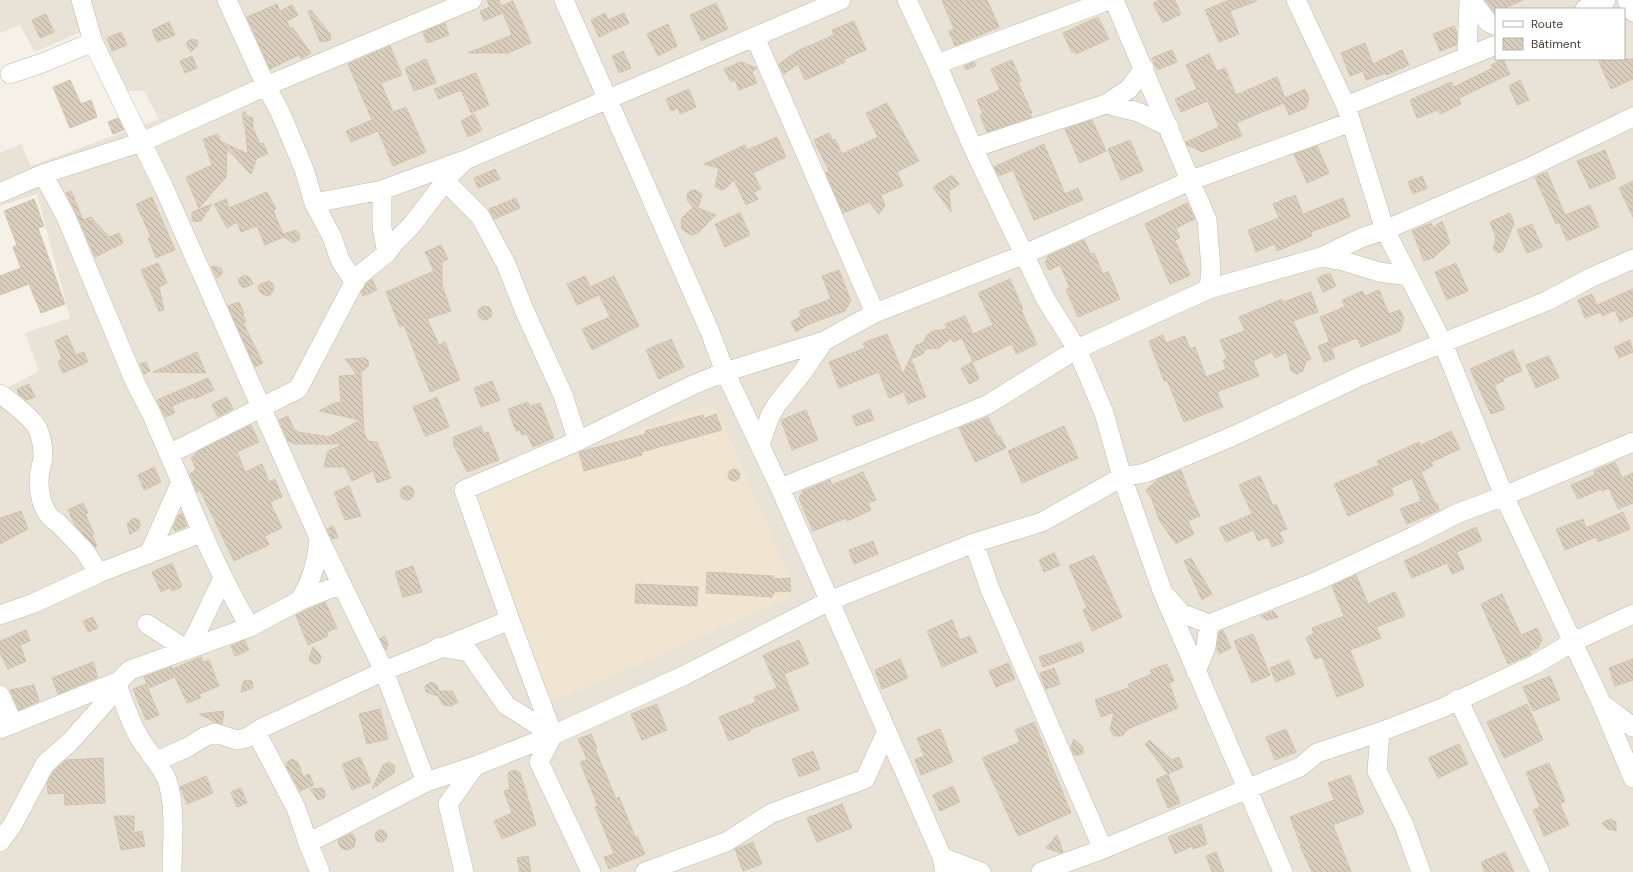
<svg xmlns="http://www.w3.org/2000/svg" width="1633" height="872" viewBox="0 0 1633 872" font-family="'DM Sans',sans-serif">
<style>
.residential{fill:#e9e2d6;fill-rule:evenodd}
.education{fill:#efe5d1}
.building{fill:url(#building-back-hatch);stroke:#d3c4af}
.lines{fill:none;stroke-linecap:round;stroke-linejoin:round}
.minor-casing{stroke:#c1b8aa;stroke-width:20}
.minor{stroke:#fff;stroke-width:19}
</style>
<defs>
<pattern id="building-back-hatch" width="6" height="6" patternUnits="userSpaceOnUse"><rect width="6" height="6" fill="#dacfbf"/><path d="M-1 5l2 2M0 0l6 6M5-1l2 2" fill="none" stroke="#b3aa9c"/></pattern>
</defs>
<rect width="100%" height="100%" fill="#f5f0e8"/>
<path class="residential" d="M0 0H1633V872H0V392L39 371 25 333 70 318 37 194 0 206V153L21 144 31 166 159 119 144 91H121L94 26 35 52 20 25 0 33ZM1496 9H1624V59H1496Z"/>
<path class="education" d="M704 406 717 410 791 578 793 589 789 598 552 703 470 496Z"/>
<path class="building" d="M487 0H499L501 6 513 1 531 43 508 53H468L512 35 503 13 484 21 480 11 490 7Z
M942 0H987L999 27 955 46 949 31 954 29Z
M1160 0H1175L1181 14 1163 23 1153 3Z
M1229 0 1257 1 1230 11 1239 34 1219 42 1205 10Z
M1485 0H1523L1503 9H1496L1495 13Z
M716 3 728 29 701 41 690 15Z
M277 4 280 11 292 5 298 15 287 21 290 29 292 27 311 53 301 59 299 55 270 69 247 17Z
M311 10 330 34 331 40 320 42 308 11Z
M605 13 608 20 624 13 629 23 599 37 591 20Z
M46 14 54 32 40 38 32 20Z
M1098 17 1109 39 1076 54 1075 51 1072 52 1063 33Z
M854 21 866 50 844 59 845 62 805 80 798 64 784 74 783 73 779 64 797 51 834 35 832 30Z
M169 22 175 35 157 42 152 30Z
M445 23 449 35 427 43 423 32Z
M668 24 677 46 658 56 647 34Z
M1454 26 1457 33 1456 45 1440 51 1433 34Z
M121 32 127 45 112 51 107 38Z
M191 39 197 40 198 45 191 52 187 46V42Z
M1365 43 1373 64 1402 50 1409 65 1387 75 1386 73 1366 80 1363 71 1350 76 1341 53Z
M390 46 402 75 381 83 393 112 406 107 426 152 393 166 378 131 351 142 346 131 372 120 348 64Z
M1172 50 1177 62 1157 70 1152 58Z
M623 51 631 68 619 73 612 56Z
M1209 54 1217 71 1225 68 1236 95 1277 77 1285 98 1305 89 1309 98 1306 108 1289 115 1284 103 1236 123 1242 136 1202 152 1187 145 1186 142 1219 127 1208 101 1181 112 1175 99 1197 89 1186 65Z
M192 56 197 68 185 73 180 61Z
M426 59 436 83 414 91 405 68Z
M1503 59 1510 74 1459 98 1461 104 1440 114 1438 110 1417 118 1410 100 1451 82 1454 87 1493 68 1491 65Z
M1598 59H1633V79L1611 89Z
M1012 60 1021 81 1018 82 1032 113 1030 114 1032 117 987 132 980 115 983 114 977 100 1000 90 991 69Z
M741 62 757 68 752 72 757 83 739 90 735 80 731 82 724 69Z
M974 62 976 66 966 70 964 66Z
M476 73 489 105 471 113 461 90 439 99 434 89Z
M70 80 81 104 91 100 97 117 70 128 53 87Z
M1520 80 1529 100 1517 105 1509 86Z
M689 89 696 107 680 114 678 108 671 111 666 99Z
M887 103 919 161 897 172 903 186 881 195 885 206 879 214 869 202 843 213 826 173 829 171 814 140 829 133 832 140 835 139 842 154 878 137 866 113Z
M243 112H245L247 116 253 118V128L260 144 263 143 268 154 257 158 251 174 227 149 226 177 199 208 186 177 212 165 203 139 218 134 220 141 248 154 245 126 243 122Z
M474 114 482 130 468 137 461 121Z
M118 118 124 130 113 134 108 122Z
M1092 120 1106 151 1080 163 1065 129Z
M777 137 786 157 753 173 761 189 754 192 758 199 746 205 734 180 725 189 721 190 715 187 719 168 704 164 745 145 747 150Z
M1130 140 1143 171 1121 180 1108 149Z
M1044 144 1065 194 1078 188 1083 200 1034 220 1013 170 999 176 994 167Z
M1317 146 1329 173 1307 183 1294 154Z
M1605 150 1616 178 1590 189 1577 161Z
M495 169 500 179 478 188 474 178Z
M1547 172 1565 215 1590 205 1599 227 1567 241 1559 222 1556 224 1535 177Z
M952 175 959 184 949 191 951 212 933 187Z
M1422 176 1427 188 1413 194 1408 182Z
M1633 181V217L1619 188Z
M695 190 702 194 698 208 716 215 698 233 692 235 687 233 682 229 681 224 682 218 693 207 687 200V194L690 191Z
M71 191 83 220 91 217 109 237 119 233 123 243 95 257 76 213 66 193Z
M267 192 276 209 273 210 283 234 296 230 300 235 299 240 293 243 284 237 265 245 257 226 241 232 237 222 227 228 214 204 226 199 229 208Z
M1295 195 1303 214 1343 198 1350 217 1311 232 1312 236 1277 251 1275 244 1256 252 1248 230 1279 218 1273 204Z
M152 197 175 250 156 258 148 238 151 237 136 204Z
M516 198 520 208 494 219 489 209Z
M34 199 44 226 38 228 65 304 41 313 29 284 0 295V276L21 268 13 247 17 245 4 211Z
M1187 203 1195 219 1176 228 1180 238 1175 240 1190 275 1170 284 1145 224Z
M212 204 201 221 195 222 192 220V212Z
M740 213 750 235 725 247 715 224Z
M1510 213 1514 223 1503 251 1498 253 1493 249 1496 238 1490 222Z
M1442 221 1450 243 1433 258 1424 261 1412 231 1431 223 1433 228Z
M1532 224 1542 247 1527 253 1517 230Z
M1084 240 1091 254 1094 253 1103 274 1108 271 1120 299 1078 317 1066 289 1070 288 1060 265 1049 270 1045 263 1048 256Z
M441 245 448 259 442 262V285L451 311 427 319 439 345 445 342 460 380 430 392 404 325 400 327 386 292 434 271 425 252Z
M158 263 167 283 159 287 164 310 159 311 141 270Z
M1456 263 1468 291 1447 300 1435 272Z
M214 266 221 268 222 270V274L217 278 211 267Z
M839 270 851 301 845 311 809 324 796 332 791 322 801 316 799 311 831 299 822 276Z
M1330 273 1336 286 1323 292 1317 278Z
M245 275 250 278 253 284 244 288 240 285 238 279Z
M585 276 590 287 614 276 639 326 592 350 582 329 610 317 599 295 577 305 567 284Z
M372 279 377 290 363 296 361 293 366 284Z
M1010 279 1023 309 1021 310 1037 344 1016 354 1012 344 973 362 962 338 953 342 951 338 939 348 926 349 923 354 911 359 926 397 908 404 904 392 889 398 879 372 839 388 829 362 865 348 863 343 887 334 903 374 916 345 923 343 927 335 932 331 947 329 945 324 965 316 973 334 993 325 978 293Z
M269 281 273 284 274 289 270 295 266 296 260 292 258 285Z
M1633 289V316L1620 322 1615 310 1602 316 1600 312 1585 318 1578 300 1592 294 1597 305Z
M1379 290 1389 314 1400 310 1404 319 1400 331 1361 347 1357 338 1332 348 1320 317 1345 307 1342 300 1362 291 1365 296Z
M1311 292 1318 312 1293 321 1311 359 1306 361 1303 371 1297 374 1291 371 1287 352 1275 358 1272 352 1253 361 1259 376 1217 392 1223 407 1184 422 1167 380 1164 381 1149 341 1163 335 1166 343 1185 336 1190 349 1195 347 1206 377 1226 369 1223 360 1227 359 1220 340 1245 331 1239 317 1282 299 1283 302Z
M239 302 244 314H243L246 322 243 323 263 363 255 367 228 306Z
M478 313a7 7 0 1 1 14 0a7 7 0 1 1-14 0Z
M67 335 76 355 84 352 88 362 63 373 58 361 62 359 55 341Z
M671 339 684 367 659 379 646 350Z
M1630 340 1633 352 1619 358 1614 347Z
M1329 342 1335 358 1324 362 1318 346Z
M1513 350 1522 371 1502 379 1504 381 1494 385 1505 409 1491 414 1470 369Z
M197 352 206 373 153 372Z
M1549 356 1559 378 1536 388 1526 365Z
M365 358 369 362 368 366 358 375 361 374 364 433 368 441 377 442 391 478 377 483 373 471 352 481 345 467H324L328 451 344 444H295L288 441 279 420 288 416 294 429 298 432 329 437 360 420 319 411 332 404 341 402 339 376 357 375 345 359Z
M146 362 150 371 144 374 140 364Z
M972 362 979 379 969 384 961 368Z
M208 378 214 390 194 399 193 397 172 406 175 413 165 417 157 400Z
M492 381 500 400 481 407 474 388Z
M29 384 35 397 26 400 19 395 17 389Z
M227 397 233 409 218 417 212 404Z
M437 397 449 427 425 436 413 407Z
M528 402 530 406 540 403 554 438 533 447 527 434 522 435 520 430 516 431 508 409Z
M870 409 874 420 856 426 852 416Z
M806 410 818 440 792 450 781 420Z
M716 414 722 430 641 452 642 455 584 471 579 452 646 434 645 431 703 415 704 418Z
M988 417 998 437 1000 436 1006 448 975 462 959 428Z
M251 425 259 442 237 452 245 472 262 464 269 482 275 479 282 497 270 502 282 528 265 536 269 545 234 561 200 490 197 492 190 474 196 469 191 458 197 452Z
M481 426 484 434 488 432 499 460 467 472 454 446 453 437Z
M1064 426 1078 458 1022 483 1008 451Z
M1451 431 1460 449 1431 462 1433 466 1421 472 1435 504 1437 503 1439 510 1407 524 1400 509 1421 501 1412 478 1391 488 1394 495 1348 516 1334 484 1379 465 1377 461 1419 442 1421 445Z
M1615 462 1622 478 1633 473V503L1618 509 1609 488 1602 491 1601 489 1578 499 1571 485 1595 475 1594 471Z
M154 467 161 482 144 490 138 475Z
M728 475a6 6 0 1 1 12 0a6 6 0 1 1-12 0Z
M1181 470 1190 495 1200 516 1188 521 1194 534 1176 544 1159 520 1152 499 1146 490 1158 479Z
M863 472 876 500 868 503 871 510 847 521 846 518 813 531 799 498 803 491 830 480 832 485Z
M1260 476 1273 506 1276 504 1287 529 1279 532 1284 542 1272 547 1268 537 1258 541 1253 530 1226 542 1219 528 1252 514 1239 485Z
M349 486 361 516 345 520 334 492Z
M400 493a7 7 0 1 1 14 0a7 7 0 1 1-14 0Z
M83 503 88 513 85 514 94 534 92 535 97 546 95 547 75 525 68 510Z
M21 511 28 529 0 544V518Z
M1623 512 1630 529 1598 542 1596 537 1565 550 1556 529 1583 519 1586 528Z
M182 513 187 526 175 531 173 527 179 515Z
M133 518 139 520 140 526 138 530 130 534 127 524Z
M333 526 338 537 332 539 327 529Z
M1476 527 1482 541 1457 552 1464 569 1452 574 1447 563 1412 578 1404 561Z
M873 541 878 554 854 564 849 550Z
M1054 553 1060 565 1044 572 1039 560Z
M1094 555 1122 617 1092 631 1083 610 1087 608 1069 566Z
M1191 558 1212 594 1202 600 1184 561Z
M172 563 182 587 172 591 170 588 161 592 152 572Z
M413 566 422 592 403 597 395 572Z
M707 572 774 576 773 579 790 578 791 591 774 592 772 597 706 593Z
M1356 575 1368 604 1395 592 1405 616 1376 627 1381 638 1350 650 1364 686 1337 697 1322 657 1315 659 1306 637 1314 634 1312 628 1344 616 1332 586Z
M636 584 698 587 697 606 635 603Z
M1502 594 1521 635 1537 628 1542 639 1538 648 1530 651 1531 654 1508 664 1481 604Z
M325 602 337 628 327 632 328 636 308 645 296 615Z
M1273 611 1278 617 1267 620 1261 616Z
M93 617 98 628 88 632 83 621Z
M952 620 960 640 970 636 977 652 942 667 927 631Z
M26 630 30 641 20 645 26 661 8 669 0 653V641Z
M1223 630 1231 648 1219 654 1217 649 1219 632Z
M1253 634 1270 675 1252 683 1234 641Z
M384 636 388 643 386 650 380 639Z
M245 640 249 650 235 656 231 646Z
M799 640 809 664 784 674 799 710 749 730 750 732 729 741 719 717 756 702 754 697 777 688 763 655Z
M1081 642 1084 652 1043 667 1039 657Z
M313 647 321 656 320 662 318 664H315L310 661 309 658Z
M201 657 203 662 209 660 219 686 199 694 201 698 187 703 175 677 149 688 144 677 171 667 172 669Z
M900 659 908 678 882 689 875 670Z
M1633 659V680L1615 686 1609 668Z
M1289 660 1295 674 1276 682 1270 668Z
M93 662 98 677 58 694 52 678Z
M1008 663 1015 679 996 687 989 671Z
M1167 664 1174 681 1169 683 1178 708 1128 729 1122 736H1114L1110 730 1114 712 1101 717 1095 700 1130 687 1128 684 1152 674 1150 670Z
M1054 668 1060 684 1046 689 1040 673Z
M1550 676 1560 700 1533 711 1523 687Z
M245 680 252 681 253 688 241 692 243 683Z
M431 682 437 685 439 691H452L458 702 451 706 443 705 438 696 426 692 425 686Z
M146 684 159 715 146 720 133 689Z
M34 685 39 701 19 710 10 690Z
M657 704 667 730 642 740 631 714Z
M1527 704 1543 740 1504 758 1487 722Z
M380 709 388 739 367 744 359 714Z
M224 711 222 724 215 722 199 714Z
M1034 722 1071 813 1018 836 982 758 1020 742 1015 730Z
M940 729 953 762 921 775 915 759 924 756 917 738Z
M1286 729 1296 752 1275 760 1266 737Z
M591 734 597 748 595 749 616 799 619 797 635 837 637 836 645 854 609 869 604 857 614 854 595 807 598 806 580 762 587 759 578 739Z
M1074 739 1083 747V753L1079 755H1074L1071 747Z
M1149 740 1172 760 1179 757 1183 767 1168 774 1145 744Z
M1459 744 1468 764 1438 778 1428 758Z
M813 751 820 769 799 777 792 759Z
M360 757 371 782 352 790 342 764Z
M103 758 105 803 65 805 64 793 48 794 47 783 54 771 66 760Z
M292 759 298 762 303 777 309 774 314 785 300 791 286 766 287 762Z
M389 762 395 766 394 773 372 789 383 765Z
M1549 763 1565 801 1560 804 1569 825 1544 836 1533 810 1540 807 1526 772Z
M515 770 520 773 536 825 502 839 494 821 512 813 504 791 510 789 508 775 509 772Z
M1168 774 1180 803 1168 808 1156 779Z
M1350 775 1364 813 1333 825 1351 872H1312L1300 846H1301L1290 817 1334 800 1328 783Z
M206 776 213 793 187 804 180 787Z
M953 786 960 802 940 811 933 795Z
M241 788 247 803 237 807 231 792Z
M321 788 324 790 325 795 324 798 318 800 310 789Z
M842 804 852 828 817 842 807 818Z
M114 816H134V833L142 831 145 846 121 850Z
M1610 819 1616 822V831L1608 829 1602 823Z
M1201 824 1207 844 1193 849 1192 846 1175 854 1168 837Z
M375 836a6 6 0 1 1 12 0a6 6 0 1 1-12 0Z
M352 833 356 839 354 847 347 850 343 849 340 847 338 840Z
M1057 835 1063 852 1061 853 1046 848Z
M753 842 762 864 743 871 735 849Z
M1216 852 1224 872H1212L1206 856Z
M1505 852 1514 872H1485L1481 862Z
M528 856 531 872H520L517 858Z"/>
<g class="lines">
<g class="minor-casing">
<path id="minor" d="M81 0 93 42 164 188 319 538 384 671 426 782
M227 0 266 86 280 112 304 169 314 203 332 237 340 260 355 283
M564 0 710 332 725 372 780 488 942 857 945 872
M907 0 937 64 973 148 1046 300 1077 349 1104 413 1122 477 1163 593 1283 872
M1114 0 1207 220 1211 268 1209 289
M1296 0 1346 106 1385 230 1443 343 1504 496 1602 704 1633 778
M1471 0 1488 22 1496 26
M1627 0 1633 12
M1585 9 1606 0
M755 37 875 313
M1467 56 1469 0
M937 64 1109 0
M10 74 45 62 93 42
M1106 104 1138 112 1169 127
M1346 106 1496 45
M973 148 1106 104 1129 89 1144 68
M43 174 66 217 135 382 152 415 181 482 149 554
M446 182 480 216 506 264 525 312 563 395 578 441
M382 190V228L387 253
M0 193 43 174 142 142 266 86 472 0
M314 203 382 190 462 161
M1321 257 1363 237 1385 230 1526 169 1633 117
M0 394C9 400 34 420 38 429 41 437 43 447 43 456 43 461 41 466 40 471 37 488 41 514 58 523L84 550 99 573 201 533
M760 445 770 416 777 404 802 373 824 341
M169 454 298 389 357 277 387 253 395 242 411 226 450 175 465 160 841 0
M181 482C201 532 222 580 250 627
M780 488 987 405 1077 349 1209 289 1321 257 1343 261 1379 272 1409 276
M974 543 990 589 1103 849
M1168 598 1181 613 1209 624
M299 601C312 581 317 562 319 538
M0 615 34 603 99 573
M147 624 187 650 197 632 222 580
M439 647 469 652 506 705 553 735
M1196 672 1206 647 1209 624 1315 582 1414 536 1456 514 1504 496 1633 442
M118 688C125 704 130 722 139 737 148 753 162 765 168 783 176 811 172 843 172 872
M0 695 13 724
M1458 699 1540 872
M1602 704 1633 727
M0 729 119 681 130 670 250 627 299 601 342 584
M256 732 296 808 308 843 426 782 475 766 553 735 683 676 829 601 974 543 1042 522 1122 477 1145 473 1231 437 1363 375 1547 301 1590 278 1633 259
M1380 732 1377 771 1404 825 1421 872
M157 761 188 747 204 737 215 733 237 740 246 738 262 728 384 671 510 620
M0 842 13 824 45 764 70 742 118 688 119 681
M308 843 320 872
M942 857 981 872
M464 872 448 804 475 766
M591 872 539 762 553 735 510 620 464 490 578 441 695 384 725 372 824 341 875 313 1025 254 1192 180 1351 122
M645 872 726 842 772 813 865 779 887 731
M1041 872 1103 849 1300 767 1317 753 1380 732 1442 708 1534 665 1573 642 1633 614"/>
</g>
<use href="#minor" class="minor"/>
</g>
<rect x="1495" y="8" width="130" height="52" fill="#ffffff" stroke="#b6b3af"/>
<rect x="1503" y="21" width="20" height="6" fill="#ffffff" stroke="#b6b3af"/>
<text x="1531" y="28" font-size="12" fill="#494136">Route</text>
<rect x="1503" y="38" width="20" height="12" fill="url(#building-back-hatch)" stroke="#b6b3af"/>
<text x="1531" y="48" font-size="12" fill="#494136">Bâtiment</text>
</svg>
